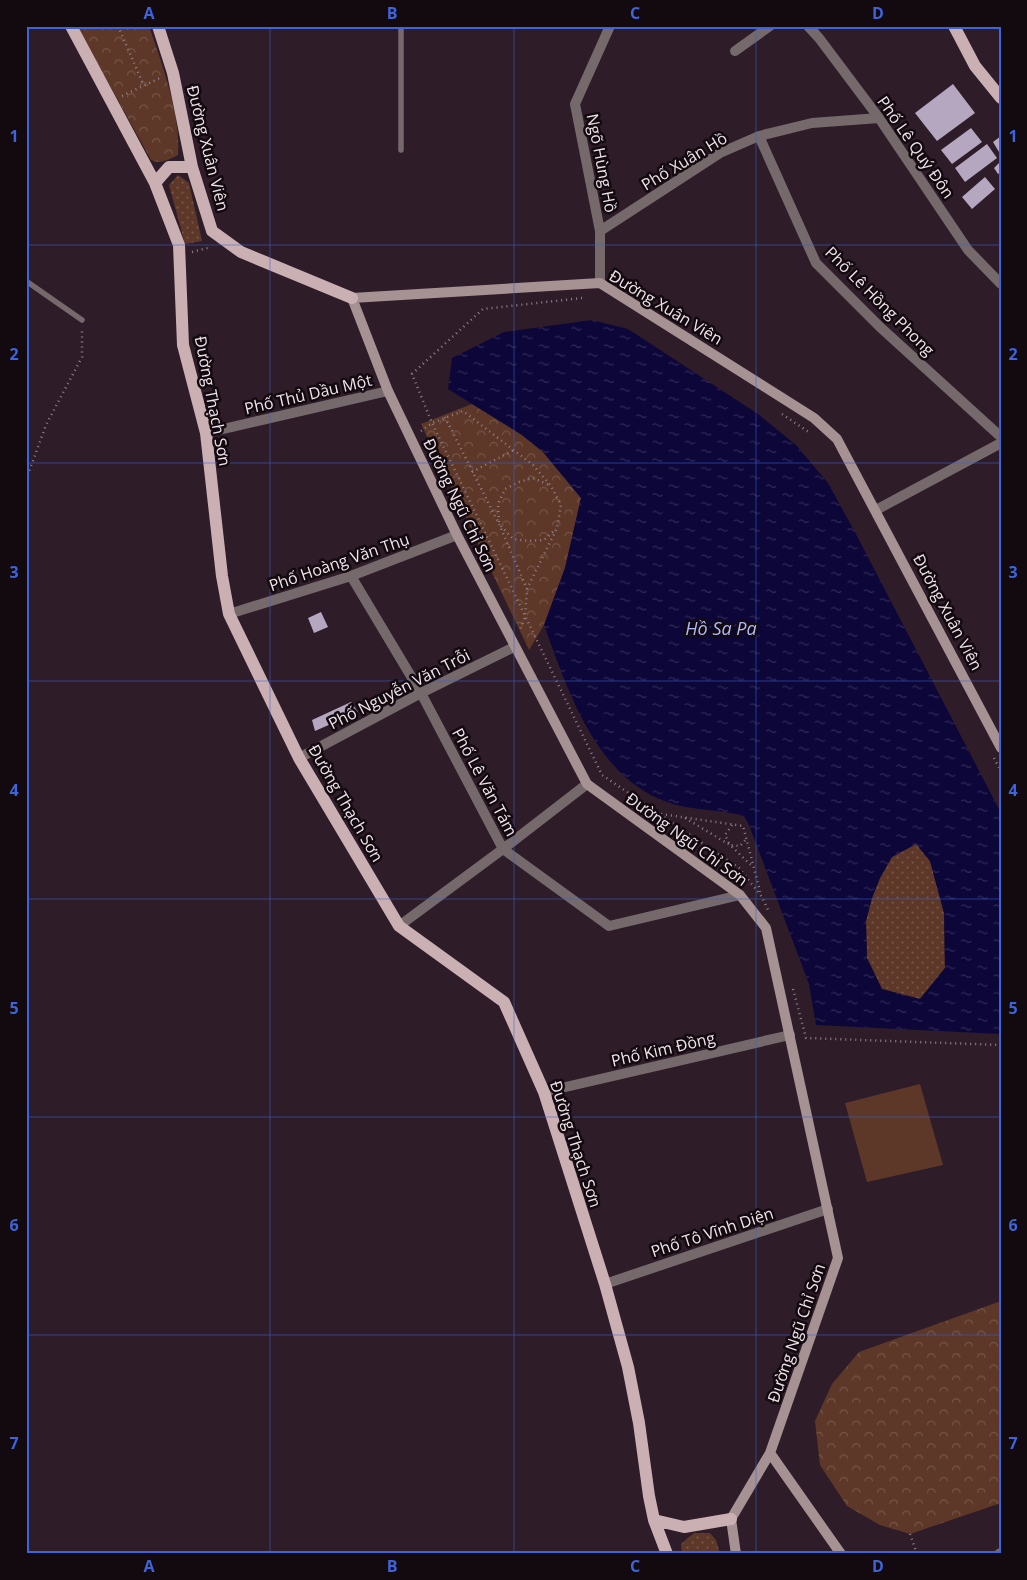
<svg xmlns="http://www.w3.org/2000/svg" width="1027" height="1580" viewBox="0 0 1027 1580" font-family="'Open Sans',sans-serif">
<style>
.grass{fill:url(#grass-dots)}
.park{fill:url(#park-crowns)}
.pitch{fill:#5d3828}
.water{fill:url(#water-ripples);fill-rule:evenodd}
.building{fill:#b4a7bf}
.lines{fill:none;stroke-linecap:round;stroke-linejoin:round}
.path{stroke:#91818c;stroke-width:2.5;stroke-dasharray:1 4;stroke-linecap:butt}
.lane{stroke:#76696b;stroke-width:5.5}
.street{stroke:#76696b;stroke-width:10}
.secondary{stroke:#a69193;stroke-width:10}
.primary{stroke:#cbb0b3;stroke-width:12}
.grid{fill:none;stroke:#3d64db;stroke-width:1;stroke-opacity:0.55}
.labels{text-anchor:middle;stroke-width:5;stroke-linejoin:round;paint-order:stroke}
.street-label{font-size:16px;fill:#f0e3eb;stroke:#120a0f}
.water-label{font-size:18px;font-style:italic;fill:#b0b9fe;stroke:#120a0f}
.neatline{fill:none;stroke:#3d64db;stroke-width:2}
.grid-label{font-size:16px;text-anchor:middle;font-weight:bold;fill:#3d64db}
</style>
<defs>
<pattern id="grass-dots" width="8" height="8" patternUnits="userSpaceOnUse" patternTransform="scale(1.25)"><rect width="8" height="8" fill="#5d3828"/><path d="M2 2h.1M6 6h.1" fill="none" stroke="#755547" stroke-width="1.8" stroke-linecap="round"/></pattern>
<pattern id="park-crowns" width="20" height="18" patternUnits="userSpaceOnUse" patternTransform="scale(1.25)"><rect width="20" height="18" fill="#5d3828"/><path d="M2 6a3 3 0 1 1 6 0M12 15a3 3 0 1 1 6 0" fill="none" stroke="#755547"/></pattern>
<pattern id="water-ripples" width="26" height="14" patternUnits="userSpaceOnUse" patternTransform="scale(1.25)"><rect width="26" height="14" fill="#0d0639"/><path d="M2 4q2-2 4 0t4 0M15 11q2-2 4 0t4 0" fill="none" stroke="#312a56"/></pattern>
</defs>
<rect width="100%" height="100%" fill="#2f1c29"/>
<path class="grass" d="M178 175 189 183 202 241 185 244 169 185Z
M916 844 930 861 944 913 945 968 920 999 882 989 867 958 866 921 872 898 880 878 892 857Z
M694 1533H710L716 1540 720 1554H682L681 1544Z"/>
<path class="park" d="M77 26H149C162 64 181 115 178 155 170 159 160 165 151 160Z
M472 404 522 435 543 452 581 498 565 568 544 625 529 650 421 424Z
M1001 1301V1503L910 1534 880 1525 847 1506 820 1465 815 1421 832 1384 859 1352Z"/>
<path class="pitch" d="M920 1084 943 1165 867 1182 845 1103Z"/>
<path class="water" d="M592 320 628 329 758 414 796 445 828 483 856 534 1001 813V1034L816 1025 809 984 749 825 744 816C721 809 696 811 673 804 597 782 568 691 544 625L565 568 581 498 543 452 522 435 448 389 452 358 504 332ZM916 844 930 861 944 913 945 968 920 999 882 989 867 958 866 921 872 898 880 878 892 857Z"/>
<path class="building" d="M953 84 975 113 937 141 915 113Z
M971 128 982 142 952 164 941 150Z
M1001 136V151L999 152 993 142Z
M987 144 997 158 965 182 955 168Z
M999 163 1001 172 998 174 994 168Z
M985 177 995 189 972 209 962 197Z
M321 612 328 627 314 633 308 618Z
M351 702 358 712 315 731 312 720Z"/>
<g class="lines">
<path class="path" d="M118 26 144 86
M122 96 160 78
M192 252 208 248 209 245
M582 298 483 309 412 374 432 423 602 775 739 868 762 897 768 910
M782 414 810 433
M445 417 499 524 527 589
M421 431 432 423 463 411 533 465 551 486 561 505 557 528 527 589 525 617 520 630
M472 472 514 450
M26 480 46 425 82 357V328
M499 522 498 504 505 489 519 482 533 478 549 485
M501 526 513 539 529 541 544 540 556 529
M994 758 1001 771
M661 814 743 826 761 895
M685 818 730 845 753 867
M732 825 725 835 730 845 740 846 747 838
M793 989 806 1038 1001 1045
M910 1534 917 1554"/>
<path class="lane" d="M401 150V26
M26 281 82 320"/>
<path class="street" d="M808 26 819 38 879 118 968 250 1001 284
M735 51 770 26
M759 136 816 263 880 327 1001 437
M600 231 720 153 759 136 812 123 879 118
M600 283V231L575 104 610 26
M206 433 388 391
M876 510 1001 443
M351 576 421 693 503 849 609 926 740 895
M229 614 351 576 457 535
M299 758 421 693 514 647
M399 926 503 849 587 784
M544 1092 790 1035
M605 1284 828 1209
M999 1554 1001 1553"/>
<path class="secondary" d="M770 1453 841 1554
M736 1554 731 1519 770 1453 838 1258 766 928 740 895 587 784 457 535 388 391 352 298 600 283 814 418 837 439 1001 748"/>
<path class="primary" d="M71 26 155 183 179 245 183 345 206 433 222 576 229 614 299 758 399 926 504 1002 544 1092 605 1284 628 1367 639 1423 649 1496 654 1520 667 1554
M158 26 173 73 192 167 212 231 241 252 352 298
M954 26 975 66 1001 98
M155 183 169 167H192
M654 1520 684 1527 731 1519"/>
</g>
<path class="grid" d="M270 26V1554M514 26V1554M756 26V1554M26 245H1001M26 463H1001M26 681H1001M26 899H1001M26 1117H1001M26 1335H1001"/>
<g class="labels">
<g class="street-label">
<text transform="translate(916 147) rotate(55)" y="6">Phố Lê Quý Đôn</text>
<text transform="translate(208 148) rotate(76)" y="6">Đường Xuân Viên</text>
<text transform="translate(684 161) rotate(-31)" y="6">Phố Xuân Hồ</text>
<text transform="translate(602 163) rotate(79)" y="6">Ngõ Hùng Hồ</text>
<text transform="translate(880 301) rotate(45)" y="6">Phố Lê Hồng Phong</text>
<text transform="translate(666 307) rotate(31)" y="6">Đường Xuân Viên</text>
<text transform="translate(308 394) rotate(-13)" y="6">Phố Thủ Dầu Một</text>
<text transform="translate(213 401) rotate(79)" y="6">Đường Thạch Sơn</text>
<text transform="translate(460 505) rotate(64)" y="6">Đường Ngũ Chỉ Sơn</text>
<text transform="translate(339 562) rotate(-19)" y="6">Phố Hoàng Văn Thụ</text>
<text transform="translate(948 612) rotate(62)" y="6">Đường Xuân Viên</text>
<text transform="translate(399 689) rotate(-27)" y="6">Phố Nguyễn Văn Trỗi</text>
<text transform="translate(485 782) rotate(62)" y="6">Phố Lê Văn Tám</text>
<text transform="translate(346 803) rotate(60)" y="6">Đường Thạch Sơn</text>
<text transform="translate(687 839) rotate(36)" y="6">Đường Ngũ Chỉ Sơn</text>
<text transform="translate(663 1049) rotate(-13)" y="6">Phố Kim Đồng</text>
<text transform="translate(576 1144) rotate(72)" y="6">Đường Thạch Sơn</text>
<text transform="translate(712 1232) rotate(-18)" y="6">Phố Tô Vĩnh Diện</text>
<text transform="translate(796 1333) rotate(-71)" y="6">Đường Ngũ Chỉ Sơn</text>
</g>
<g class="water-label">
<text x="721" y="635">Hồ Sa Pa</text>
</g>
</g>
<rect width="1027" height="1580" fill="none" stroke="#120a0f" stroke-width="55"/>
<rect x="28" y="28" width="972" height="1524" class="neatline"/>
<g class="grid-label">
<text x="149" y="19">A</text>
<text x="392" y="19">B</text>
<text x="635" y="19">C</text>
<text x="878" y="19">D</text>
<text x="14" y="142">1</text>
<text x="1013" y="142">1</text>
<text x="14" y="360">2</text>
<text x="1013" y="360">2</text>
<text x="14" y="578">3</text>
<text x="1013" y="578">3</text>
<text x="14" y="796">4</text>
<text x="1013" y="796">4</text>
<text x="14" y="1014">5</text>
<text x="1013" y="1014">5</text>
<text x="14" y="1231">6</text>
<text x="1013" y="1231">6</text>
<text x="14" y="1449">7</text>
<text x="1013" y="1449">7</text>
<text x="149" y="1572">A</text>
<text x="392" y="1572">B</text>
<text x="635" y="1572">C</text>
<text x="878" y="1572">D</text>
</g>
</svg>
